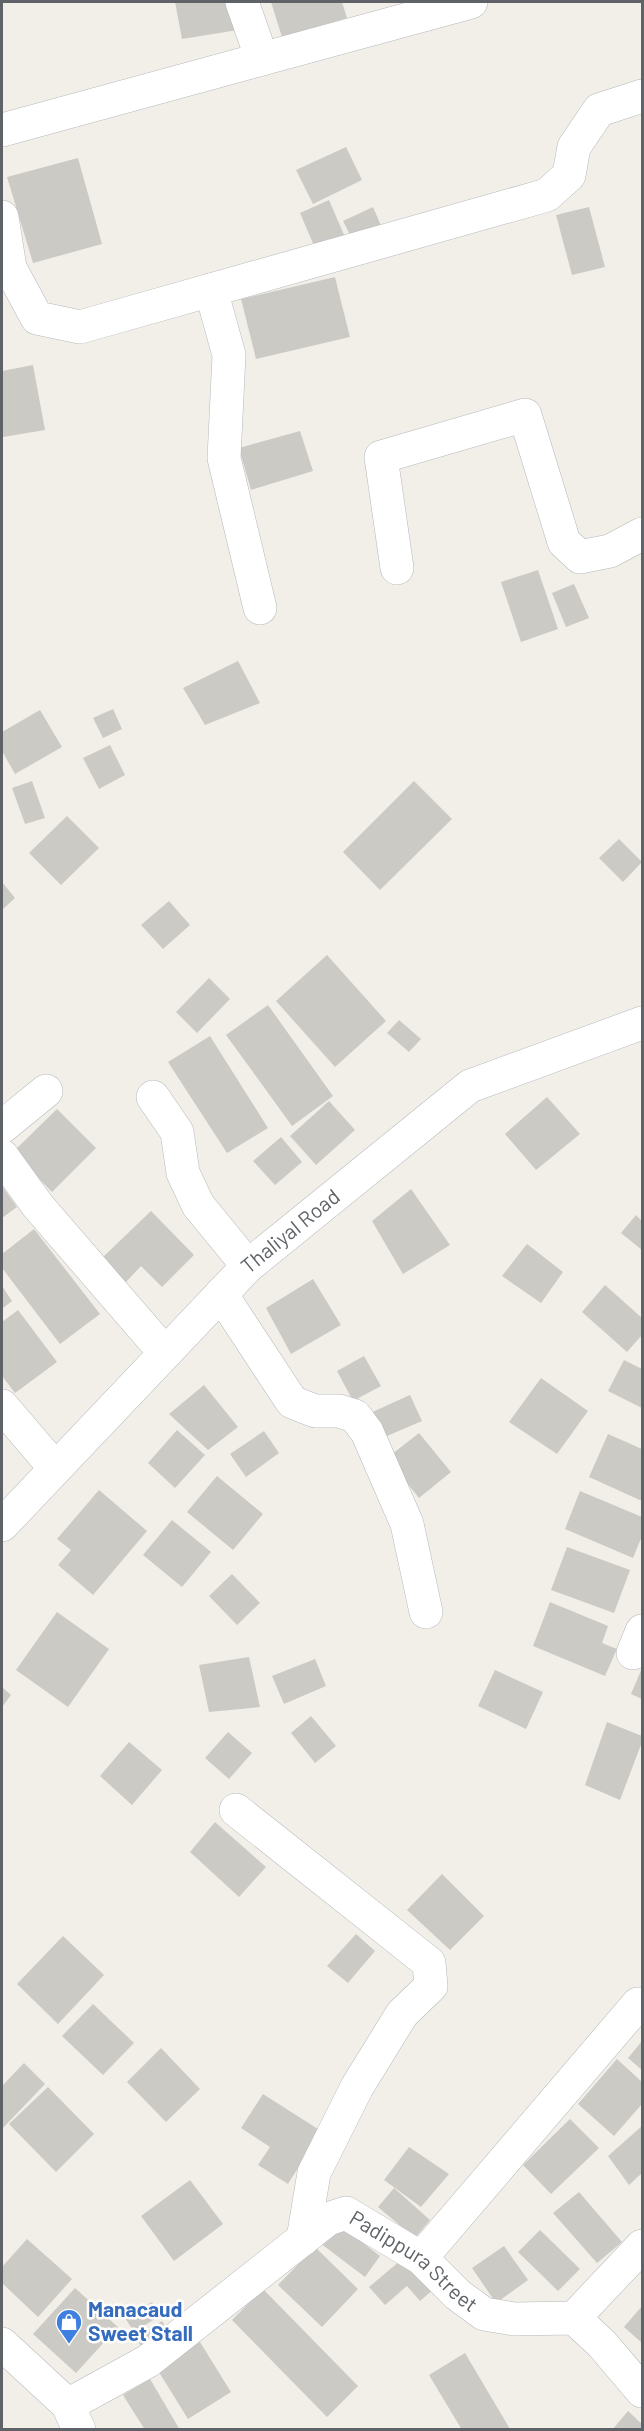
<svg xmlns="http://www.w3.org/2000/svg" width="644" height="2431" viewBox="0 0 644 2431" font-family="Barlow,sans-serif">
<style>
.building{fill:#cccac5}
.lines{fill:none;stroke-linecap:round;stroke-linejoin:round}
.street-casing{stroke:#b5b8bc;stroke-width:34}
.secondary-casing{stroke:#b6babf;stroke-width:34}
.street{stroke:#fff;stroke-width:33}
.secondary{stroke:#fff;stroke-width:33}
.labels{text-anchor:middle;stroke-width:5;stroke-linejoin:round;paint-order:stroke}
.street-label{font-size:21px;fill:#5f6368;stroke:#fff}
.shop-label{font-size:21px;font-weight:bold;fill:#366cbe;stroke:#fff;text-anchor:start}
</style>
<rect width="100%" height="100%" fill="#f1efe8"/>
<path class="building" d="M175 2H232L238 30 182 39Z
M271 2H342L347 18 282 37Z
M346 147 362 180 313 204 296 170Z
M78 158 102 244 33 263 7 177Z
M329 200 345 237 315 248 300 213Z
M373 207 382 228 353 241 343 221Z
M589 207 605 267 572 275 556 215Z
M335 277 350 337 256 359 241 299Z
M33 365 45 430 3 437 2 371Z
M300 431 313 471 251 490 239 448Z
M538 570 558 629 521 642 501 582Z
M574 584 589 618 566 627 552 593Z
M238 661 260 703 205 725 183 688Z
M113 709 122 729 103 738 93 718Z
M40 710 62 747 15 774 2 751V732Z
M110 745 125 775 99 789 83 758Z
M32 781 45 818 25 824 12 788Z
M414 781 452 819 380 890 343 852Z
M67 816 99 848 61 885 29 853Z
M619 839 642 862 623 882 599 858Z
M2 882 15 898 2 910Z
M169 901 190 925 163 949 141 925Z
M327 955 386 1021 335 1067 276 1001Z
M209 978 230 999 197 1033 176 1012Z
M268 1005 333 1096 292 1126 226 1035Z
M399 1020 421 1039 409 1052 387 1033Z
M210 1036 268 1128 227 1153 168 1062Z
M547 1097 580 1134 536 1170 505 1134Z
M329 1101 355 1130 316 1165 290 1136Z
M57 1109 96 1148 52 1192 13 1152Z
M281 1137 302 1162 275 1185 253 1161Z
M2 1186 17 1207 2 1218Z
M411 1189 450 1245 403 1274 372 1221Z
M151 1211 194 1255 162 1287 141 1266 126 1282 102 1258Z
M636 1215 642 1221V1250L621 1233Z
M34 1229 100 1314 60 1344 2 1268V1254Z
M527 1244 563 1272 541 1303 502 1276Z
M313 1279 341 1325 291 1354 266 1308Z
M605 1285 642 1318V1335L627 1352 582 1312Z
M2 1286 12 1301 2 1309Z
M18 1310 57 1362 15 1393 2 1376V1322Z
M364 1356 381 1386 353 1401 337 1371Z
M624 1360 642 1369V1408L608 1391Z
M541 1378 588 1411 557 1454 509 1422Z
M204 1385 238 1427 208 1450 169 1414Z
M410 1395 422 1421 380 1439 368 1414Z
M177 1430 205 1455 175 1488 148 1463Z
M264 1431 279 1453 246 1477 230 1454Z
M419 1433 451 1472 419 1498 387 1458Z
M608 1434 642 1449V1501L589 1477Z
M217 1476 263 1514 233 1550 187 1512Z
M99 1490 147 1531 93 1595 58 1565 71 1550 57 1539Z
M580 1491 642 1517V1536L633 1558 565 1529Z
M172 1520 211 1552 182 1587 143 1555Z
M567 1547 630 1570 614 1613 551 1590Z
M232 1574 260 1603 237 1625 209 1596Z
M550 1602 608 1626 602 1643 617 1649 605 1676 533 1646Z
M57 1612 109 1649 68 1707 16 1670Z
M249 1657 260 1707 209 1712 199 1665Z
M315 1659 326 1686 284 1704 272 1676Z
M642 1668V1699L631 1694Z
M495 1670 543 1692 526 1729 478 1706Z
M2 1687 11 1695 2 1707Z
M311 1716 336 1746 315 1763 291 1733Z
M607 1722 642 1736V1742L620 1800 585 1785Z
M228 1732 252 1753 229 1779 205 1758Z
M129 1742 162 1770 132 1805 100 1776Z
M215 1822 266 1867 239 1897 190 1852Z
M442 1874 484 1916 450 1950 407 1910Z
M356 1934 375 1951 348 1983 327 1966Z
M63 1936 104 1975 58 2024 17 1984Z
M93 2004 134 2043 103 2075 62 2036Z
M642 2041V2070L628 2058Z
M161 2048 200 2089 166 2122 127 2082Z
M617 2059 642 2082V2104L614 2136 578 2104Z
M24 2063 45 2084 2 2129V2086Z
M48 2087 94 2134 56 2172 9 2124Z
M263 2094 321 2131 288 2184 258 2165 270 2147 241 2128Z
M570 2119 599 2148 551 2194 523 2165Z
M642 2126V2173L629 2185 608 2156Z
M409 2147 449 2174 421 2207 384 2180Z
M190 2180 223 2224 174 2261 141 2216Z
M394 2188 430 2220 415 2238 378 2207Z
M579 2192 622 2242 597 2263 553 2213Z
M336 2222 380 2256 365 2277 320 2243Z
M540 2230 580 2269 558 2291 518 2252Z
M27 2239 72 2279 38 2317 2 2283V2267Z
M504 2246 528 2280 496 2303 472 2268Z
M315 2247 358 2289 322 2327 278 2285Z
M407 2255 435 2288 420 2301 407 2286 385 2305 369 2287Z
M75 2288 118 2327 76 2373 33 2334Z
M263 2289 358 2386 327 2417 232 2320Z
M152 2302 161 2315 134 2332 125 2318Z
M642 2306V2343L624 2327Z
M162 2321 171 2335 144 2351 136 2338Z
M200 2342 231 2392 188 2419 157 2369Z
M465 2353 510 2429 508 2430H462L429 2375Z
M150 2379 180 2430H145L123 2395Z
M628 2411 642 2424V2430H612Z"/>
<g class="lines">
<g class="street-casing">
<g id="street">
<path d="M242 2 262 59"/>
<path d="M2 130 471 2"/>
<path d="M2 217 10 268 37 318 80 327 547 195 569 175 574 147 599 110 642 96"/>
<path d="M211 290 229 355 224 458 260 608"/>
<path d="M397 568 381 457 525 415 564 542 580 557 610 551 642 534"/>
<path d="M153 1097 177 1132 183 1173 198 1205 248 1266"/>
<path d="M2 1127 46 1091"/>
<path d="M2 1156 38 1206 165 1353"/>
<path d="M221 1294 292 1402 315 1411H339L355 1416 367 1432 407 1524 426 1612"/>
<path d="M2 1406 55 1468"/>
<path d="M633 1653 642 1631"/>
<path d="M236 1810 429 1963 431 1986 402 2014 357 2087 314 2173 303 2239"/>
<path d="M421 2258 638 2004"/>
<path d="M574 2318 642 2246"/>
<path id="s1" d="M68 2405 148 2361 328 2219 346 2213 421 2258 458 2295 484 2314 514 2319 574 2318 602 2344 642 2391"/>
</g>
</g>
<g class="secondary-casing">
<g id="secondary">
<path id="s2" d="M2 1525 248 1266 470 1086 642 1023"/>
<path d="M2 2344 68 2405 79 2430"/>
</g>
</g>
<use href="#street" class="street"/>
<use href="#secondary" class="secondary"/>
</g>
<defs>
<g id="shop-pin" transform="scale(1.35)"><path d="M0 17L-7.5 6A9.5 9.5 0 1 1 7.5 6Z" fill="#3f7fe0" stroke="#fff"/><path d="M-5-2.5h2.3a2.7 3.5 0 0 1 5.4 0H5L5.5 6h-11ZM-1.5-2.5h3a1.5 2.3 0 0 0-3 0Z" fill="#fff"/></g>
</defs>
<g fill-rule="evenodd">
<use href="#shop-pin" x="69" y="2322"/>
</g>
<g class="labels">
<g class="street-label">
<text dy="7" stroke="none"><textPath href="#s2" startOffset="412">Thaliyal Road</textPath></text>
<text dy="7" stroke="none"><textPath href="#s1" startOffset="423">Padippura Street</textPath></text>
</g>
<g class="shop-label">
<text x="88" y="2317">Manacaud<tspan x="88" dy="24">Sweet Stall</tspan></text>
</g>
</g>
<rect width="644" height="2431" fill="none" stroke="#5f6368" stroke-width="6"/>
</svg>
